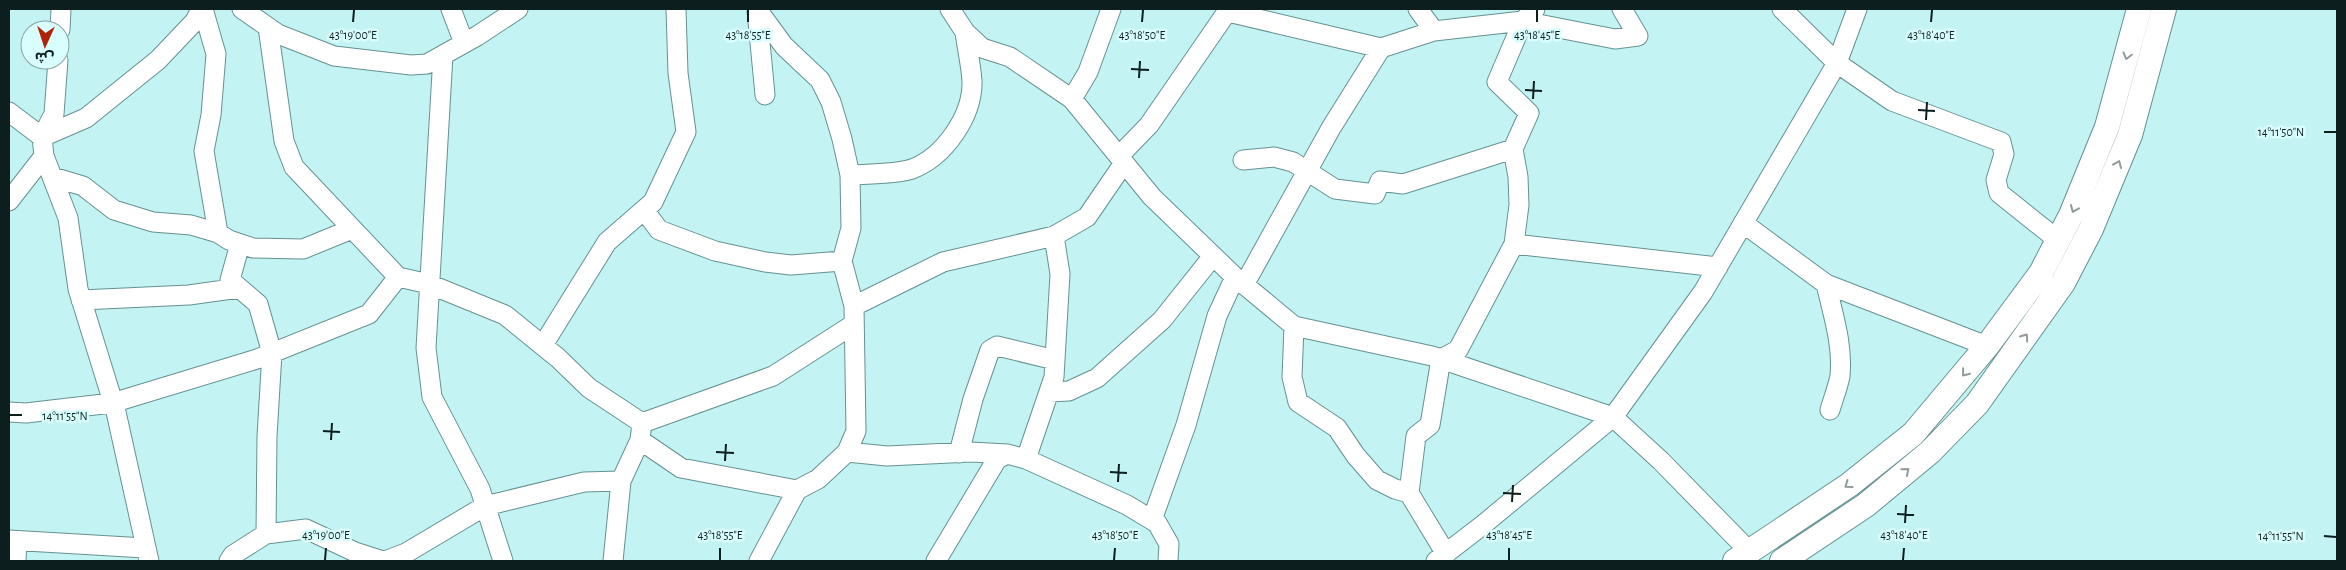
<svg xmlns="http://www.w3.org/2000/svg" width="2346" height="570" viewBox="0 0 2346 570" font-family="'Alegreya Sans','Noto Sans Arabic',sans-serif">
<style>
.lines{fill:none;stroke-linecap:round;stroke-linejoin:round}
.minor-casing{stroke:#659191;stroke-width:21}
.major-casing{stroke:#659191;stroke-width:26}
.minor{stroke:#fff;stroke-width:19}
.major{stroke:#fff;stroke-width:24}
.oneway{stroke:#929a9a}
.ticks{fill:none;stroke:#0c1e1e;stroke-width:2}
.ticks-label{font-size:12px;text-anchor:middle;fill:#0c1e1e;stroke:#d9fefe;stroke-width:5;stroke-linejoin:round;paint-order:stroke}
</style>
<rect width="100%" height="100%" fill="#c4f3f3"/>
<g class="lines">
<g class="minor-casing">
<path id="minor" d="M203 9 216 54 211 115 204 151 218 233
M242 9 278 34 334 56 411 65 427 64 477 36 518 9
M451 9 464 43
M757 9 784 46 820 80 831 102 842 139 850 175 851 228 842 261 854 306 856 431 847 452 818 479 797 490 759 561
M950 9 965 32 982 48 1010 57 1072 99 1152 197 1235 277 1294 326 1432 356 1613 417 1661 461 1749 551
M1418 9 1434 31
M1782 9 1837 63 1892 101 2001 142 2004 154 1996 180 1999 193 2059 241
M757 11 765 95
M1228 12 1381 48 1434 31 1523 21 1615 39 1638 36 1622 9
M268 27 284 141 294 167 398 277 429 284 505 315 558 358 589 388 642 423 640 440 621 481 613 561
M60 30 61 9
M443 55 426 348 432 397 480 489 503 561
M1072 99 1088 72 1111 9
M9 112 42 137 44 156 68 218 78 289 116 412 149 561
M42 137 86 118 158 60 195 21 201 9
M42 137 54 114 58 60
M1513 149 1529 113 1497 82 1523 21 1535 9
M1119 156 1149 125 1229 9
M1243 160 1274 157 1293 162 1335 189 1375 194 1380 181 1403 184 1513 149 1518 177 1519 205 1514 244 1458 350 1441 359 1430 425 1416 436 1409 493
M850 175C866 174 898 174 912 169 944 157 973 116 972 81 971 65 967 48 965 32
M53 177 83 186 114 210 153 222 191 225 218 233 229 240 253 248 303 249 352 229
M9 201 44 156
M644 210 659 230 715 251 765 262 791 265 842 261
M1743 223 1826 284 1987 346
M240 244 230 280 258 304 272 353 267 436 266 534
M1514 244 1718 267
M1826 284C1833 315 1843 344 1840 376 1838 387 1833 399 1830 410
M1244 285 1331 128 1381 48
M81 300 189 295 239 288
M854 306 943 262 1054 236 1087 217 1124 163
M1294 326 1292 377 1298 402 1337 428 1356 456 1377 480 1395 489 1409 493 1446 554
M543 345 607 242 653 202 686 132 678 73 676 9
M1049 392 1069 391 1097 378 1162 320 1213 256
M9 412 26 413 112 403 257 359 369 314 398 277
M642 423 773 376 854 324
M640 440 681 468 797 490
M847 452 887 456 971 452 1007 454 1026 459 1127 505 1157 523 1169 544 1168 561
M959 453 973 399 990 350 997 346 1055 360
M1026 459 1054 377 1060 274 1054 236
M1152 520 1186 425 1217 316 1235 277
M9 540 145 548
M16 561 17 541
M229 561 233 555 266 534 306 529 355 552 383 561
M385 561 406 553 485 506 584 482 621 481
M936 561 997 459 1007 454
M1436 561 1484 524 1613 417 1703 292 1837 63 1857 9"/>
</g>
<g class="major-casing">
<path id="major" d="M1735 561 1849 485 1913 434 1987 346 2041 273 2071 215 2107 127 2139 9
M1782 561 1866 505 1930 452 1977 404 2063 283 2091 229 2130 135 2164 9"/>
</g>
<use href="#minor" class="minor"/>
<use href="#major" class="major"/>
</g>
<defs><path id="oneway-chevron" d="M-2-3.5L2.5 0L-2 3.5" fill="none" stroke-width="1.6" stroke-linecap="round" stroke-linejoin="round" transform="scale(1.25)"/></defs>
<g class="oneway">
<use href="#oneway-chevron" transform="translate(2127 56) rotate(105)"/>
<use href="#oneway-chevron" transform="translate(2118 164) rotate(-67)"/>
<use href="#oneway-chevron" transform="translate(2074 209) rotate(113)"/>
<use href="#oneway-chevron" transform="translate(2025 337) rotate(-55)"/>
<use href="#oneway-chevron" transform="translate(1965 373) rotate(129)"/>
<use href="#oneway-chevron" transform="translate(1906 471) rotate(-40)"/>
<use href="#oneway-chevron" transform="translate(1848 485) rotate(144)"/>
</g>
<path class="ticks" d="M353 22 354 10M748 22V10M1142 22 1143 10M1537 22V10M1931 22 1932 10M1131 69 1149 70M1139 78 1140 61M1525 90 1542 91M1533 99 1534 81M1918 110 1935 111M1926 120 1927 102M2324 132H2336M10 415H22M323 431 340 432M331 440 332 423M716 452 734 453M725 461 726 444M1110 472 1127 473M1118 482 1119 464M1503 493 1521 494M1512 502 1513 485M1897 514 1914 515M1905 523 1906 505M2324 536 2336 537M325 560 326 548M720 560V548M1114 560 1115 548M1509 560V548M1903 560 1904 548"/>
<g class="ticks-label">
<text x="1537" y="39">43°18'45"E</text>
<text x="353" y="39">43°19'00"E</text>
<text x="748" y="39">43°18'55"E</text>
<text x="1142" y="39">43°18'50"E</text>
<text x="1931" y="39">43°18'40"E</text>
<text x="2281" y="136">14°11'50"N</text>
<text x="65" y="420">14°11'55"N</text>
<text x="326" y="539">43°19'00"E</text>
<text x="720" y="539">43°18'55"E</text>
<text x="1115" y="539">43°18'50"E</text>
<text x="1509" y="539">43°18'45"E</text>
<text x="1904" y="539">43°18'40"E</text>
<text x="2281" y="540">14°11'55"N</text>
</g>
<rect width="2346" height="570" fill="none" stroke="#0c1e1e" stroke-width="20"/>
<g transform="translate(45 45) rotate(183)"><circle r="24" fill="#d9fefe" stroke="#87a4a4"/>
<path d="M0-4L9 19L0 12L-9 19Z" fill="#b0220a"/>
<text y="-8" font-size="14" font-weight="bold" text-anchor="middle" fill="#0c1e1e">ش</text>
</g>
</svg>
